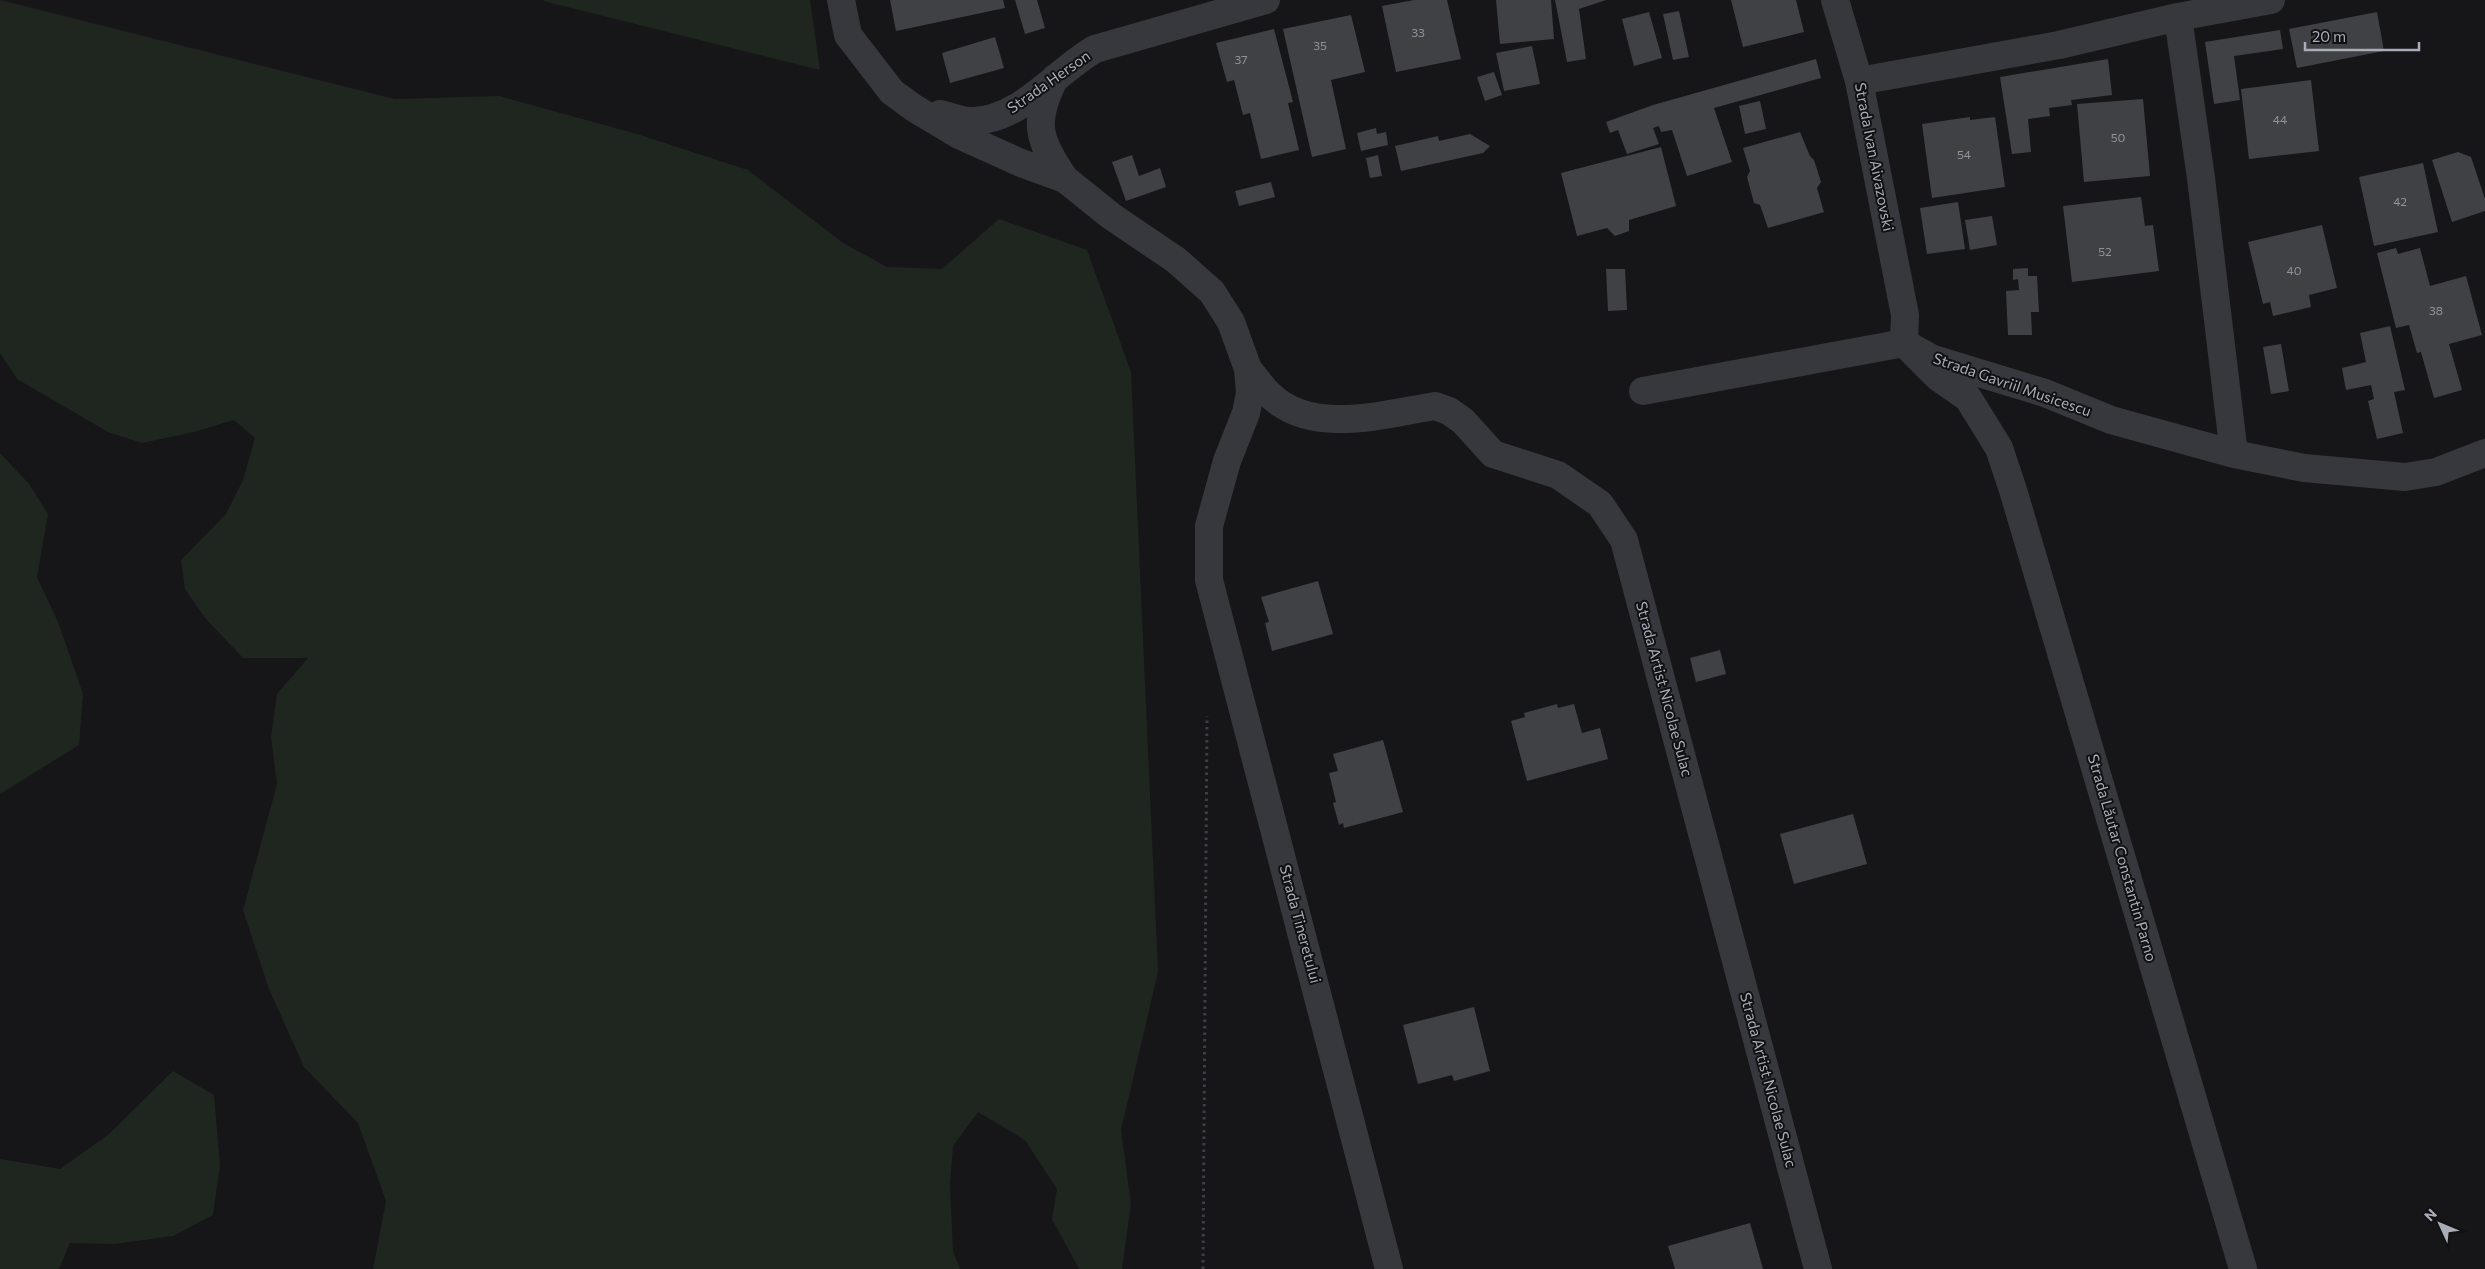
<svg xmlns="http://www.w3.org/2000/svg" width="2485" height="1269" viewBox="0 0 2485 1269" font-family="Commissioner,sans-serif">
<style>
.green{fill:#1e261f}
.building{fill:#404145}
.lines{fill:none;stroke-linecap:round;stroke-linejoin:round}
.path{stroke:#3d3f44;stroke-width:3;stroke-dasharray:2.5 4;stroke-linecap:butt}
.street{stroke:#37383d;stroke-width:28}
.labels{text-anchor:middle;stroke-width:4;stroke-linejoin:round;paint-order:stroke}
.number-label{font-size:12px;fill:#8e929b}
.street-label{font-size:15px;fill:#a8adb8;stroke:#111113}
</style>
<rect width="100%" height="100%" fill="#161618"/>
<path class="green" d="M0 0 395 99 499 96 637 134 748 170 843 243 887 267 942 269 999 219 1087 250 1131 372 1158 972 1121 1130 1131 1204 1122 1269H1079L1052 1219 1057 1189 1025 1140 978 1112 953 1146 950 1184 953 1251 960 1269H373L386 1201 358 1123 304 1067 269 989 243 910 277 784 271 737 277 694 308 658H243L206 619 185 589 181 560 226 514 243 480 255 438 234 420 194 432 142 443 108 432 17 379 0 353Z
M542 0H810L820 70 551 3Z
M0 453 29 484 48 514 37 577 58 622 83 694 79 745 0 794Z
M173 1071 214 1095 220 1165 213 1215 173 1236 114 1244 70 1243 59 1269H0V1159L60 1169 109 1134Z"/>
<path class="building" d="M890 0H1003L1005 8 896 31Z
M1015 0H1037L1045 28 1025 34Z
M1414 0H1447L1461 59 1396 72 1382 6Z
M1496 0H1551L1554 39 1500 44Z
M1555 0H1606L1579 9 1586 59 1567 62Z
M1731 0H1796L1804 32 1743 47Z
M1679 11 1689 57 1673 60 1663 14Z
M1649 12 1662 58 1634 66 1622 19Z
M2377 12 2384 51 2297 68 2289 29Z
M1351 15 1365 72 1331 80 1346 149 1312 157 1283 29Z
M1274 29 1293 102 1288 103 1299 150 1261 159 1250 113 1243 115 1234 80 1227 82 1216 43Z
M2280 30 2283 49 2234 56 2240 100 2214 104 2205 42Z
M995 37 1004 68 950 83 942 53Z
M1532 46 1540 84 1504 91 1496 53Z
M1816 59 1821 78 1714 108 1732 162 1687 176 1672 130 1661 132 1659 126 1653 128 1659 144 1627 154 1618 130 1610 133 1606 122 1653 105Z
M2108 59 2112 95 2071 100 2072 105 2049 108 2050 116 2028 119 2031 152 2012 154 2000 77Z
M1494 72 1502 95 1485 101 1477 77Z
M2311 80 2319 151 2249 159 2241 89Z
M2143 99 2150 176 2084 182 2077 104Z
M1760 101 1766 129 1745 134 1739 106Z
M1970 117V120L1995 117 2005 187 1932 198 1922 124Z
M1376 128 1377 134 1386 132 1388 145 1361 151 1357 133Z
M1800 132 1810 156 1814 160 1821 182 1817 188 1824 212 1768 228 1760 205 1754 203 1747 177 1750 171 1743 148Z
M1470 134 1490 146 1483 153 1401 171 1395 146 1438 136 1439 141Z
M1661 147 1676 206 1629 220V231L1615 236 1607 228 1577 236 1561 173Z
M2458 152 2471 157 2485 199V211L2452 222 2432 160Z
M1132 155 1139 176 1160 168 1166 187 1126 201 1112 162Z
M1378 155 1382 176 1370 178 1366 158Z
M2423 163 2438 232 2374 246 2359 177Z
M1271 182 1275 197 1239 206 1235 191Z
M2141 197 2145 226 2153 225 2159 271 2072 282 2063 206Z
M1958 202 1965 249 1927 254 1920 208Z
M1992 216 1997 245 1970 250 1965 220Z
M2322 225 2337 288 2309 295 2311 307 2273 316 2270 302 2263 304 2248 242Z
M2396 248 2398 254 2420 248 2430 286 2466 276 2482 335 2449 344 2462 390 2434 398 2421 352 2417 353 2409 325 2396 328 2377 253Z
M2028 268V276H2037L2039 312H2031L2032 335H2008L2006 291 2019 290 2018 279 2013 280V269Z
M1606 269H1625L1627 310 1608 311Z
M2390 326 2405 390 2394 392 2403 433 2377 439 2368 401 2374 399 2371 385 2346 390 2342 368 2366 362 2360 333Z
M2281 344 2289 391 2271 394 2263 347Z
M1318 581 1333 634 1272 651 1265 623 1269 622 1261 597Z
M1720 650 1726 674 1696 682 1690 658Z
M1557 704 1558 708 1574 704 1582 733 1600 728 1608 759 1527 781 1511 721 1525 717 1524 713Z
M1383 740 1403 812 1344 828 1343 823 1339 825 1333 803 1336 802 1329 773 1338 771 1333 754Z
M1853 814 1867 864 1794 884 1780 834Z
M1474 1007 1490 1071 1454 1081 1452 1075 1418 1084 1403 1025Z
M1750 1223 1763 1269H1675L1668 1246Z"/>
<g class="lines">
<path class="path" d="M1203 1269 1207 716"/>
<path class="street" d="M841 0 848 35 892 92 914 108 959 135 1021 163 1065 179 1111 216 1176 260 1212 292 1231 322 1248 369 1250 393 1246 413 1227 461 1209 526V580L1389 1269
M1835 0 1859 81 1905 315 1904 343 1939 378 1968 398 1999 448 2013 490 2243 1269
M2178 17 2201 178 2234 454
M1055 78C1032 122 1038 140 1065 179
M1859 81 2059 45 2178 17 2271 0
M940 114C950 116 963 122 974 121 1022 119 1055 72 1095 49L1266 0
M1248 369C1255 377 1262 388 1270 395 1312 436 1384 414 1435 406L1449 411 1463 421 1493 454 1558 475 1600 504 1624 540 1818 1269
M1643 391 1904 343 1933 359 2045 393 2111 420 2234 454 2304 468 2405 477 2436 472 2485 453"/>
</g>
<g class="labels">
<g class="number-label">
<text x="1418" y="37">33</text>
<text x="1320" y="50">35</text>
<text x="1241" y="64">37</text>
<text x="2280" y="124">44</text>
<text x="2118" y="142">50</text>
<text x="1964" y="159">54</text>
<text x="2400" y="206">42</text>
<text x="2105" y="256">52</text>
<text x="2294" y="275">40</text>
<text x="2436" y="315">38</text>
</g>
<g class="street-label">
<text transform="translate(1049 82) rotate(-35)" y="5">Strada Herson</text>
<text transform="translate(1874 157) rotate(79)" y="5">Strada Ivan Aivazovski</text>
<text transform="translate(2012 385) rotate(19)" y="5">Strada Gavriil Musicescu</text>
<text transform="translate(1664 689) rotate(75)" y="5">Strada Artist Nicolae Sulac</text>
<text transform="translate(2122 858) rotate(74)" y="5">Strada Lăutar Constantin Parno</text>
<text transform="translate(1300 924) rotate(75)" y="5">Strada Tineretului</text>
<text transform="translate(1768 1080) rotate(75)" y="5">Strada Artist Nicolae Sulac</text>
</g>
</g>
<g transform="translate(2440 1224) rotate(314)" stroke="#111113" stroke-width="4" paint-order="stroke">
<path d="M0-4L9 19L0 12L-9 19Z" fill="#a8adb8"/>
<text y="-8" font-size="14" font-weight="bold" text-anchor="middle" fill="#a8adb8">N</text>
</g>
<path d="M2305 42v8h114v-8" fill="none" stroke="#a8adb8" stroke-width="2.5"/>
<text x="2312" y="42" font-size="15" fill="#a8adb8" stroke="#111113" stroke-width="4" paint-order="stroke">20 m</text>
</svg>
